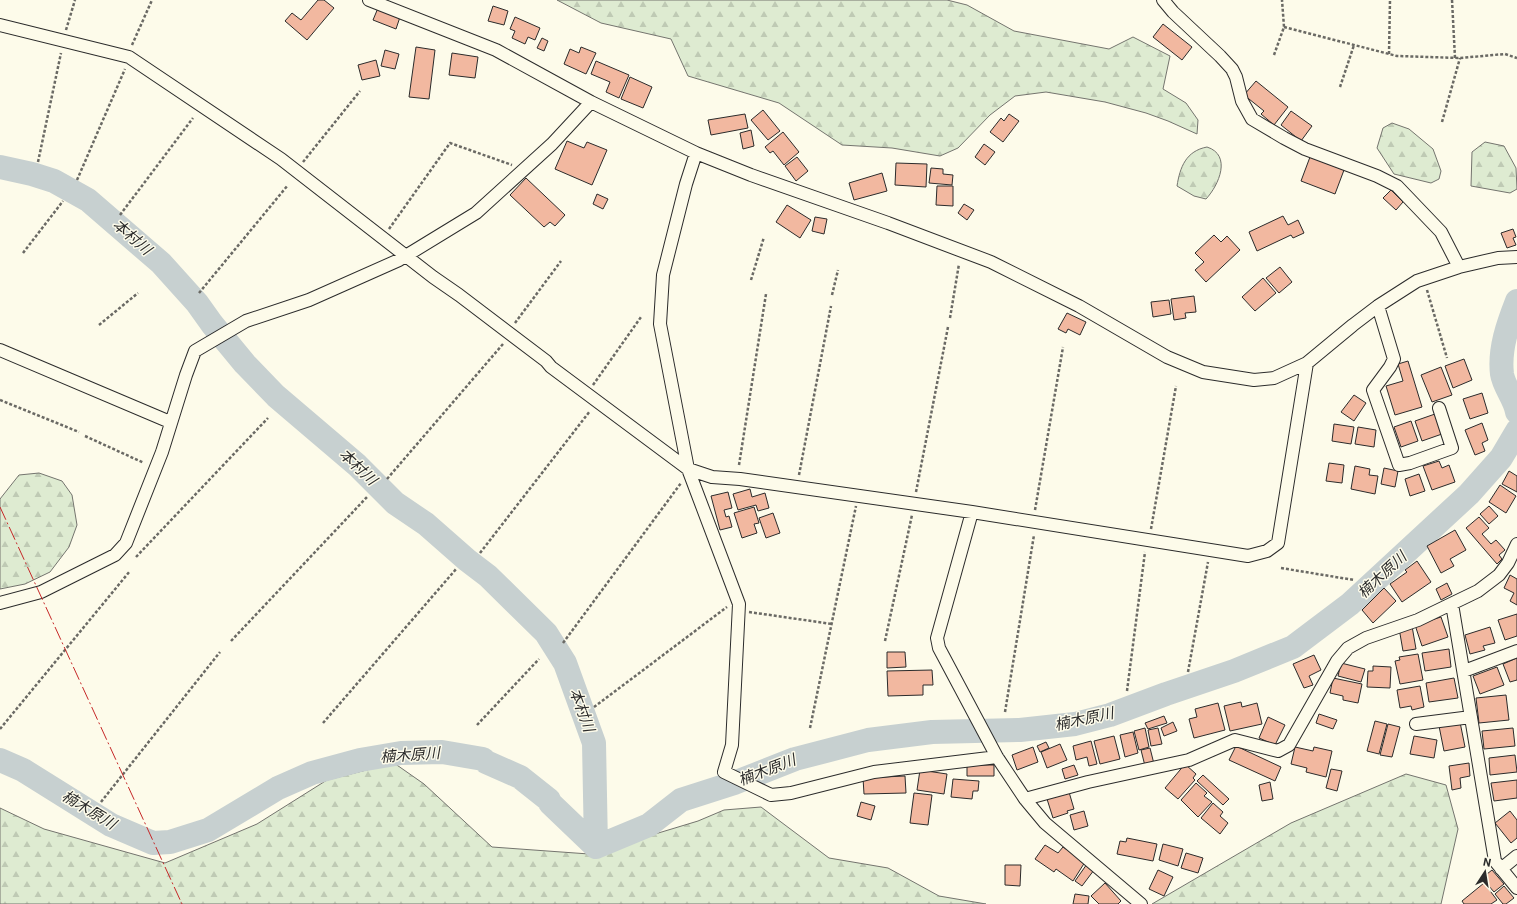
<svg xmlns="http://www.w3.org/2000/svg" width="1517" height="904" viewBox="0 0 1517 904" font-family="Roboto,'Noto Sans JP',sans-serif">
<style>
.forest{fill:url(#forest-firs);stroke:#74746e}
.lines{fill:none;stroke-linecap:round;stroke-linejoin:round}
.river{stroke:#c7d0d0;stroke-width:24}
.building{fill:#f2b8a0;stroke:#2b2b2b}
.street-casing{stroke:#2b2b2b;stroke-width:14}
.path{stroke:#6a6964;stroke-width:2.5;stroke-dasharray:3 2;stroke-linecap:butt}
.street{stroke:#fdfbea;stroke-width:12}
.power{stroke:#c62828;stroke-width:1;stroke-dasharray:14 3 2 3;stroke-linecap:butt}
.labels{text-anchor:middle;stroke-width:3;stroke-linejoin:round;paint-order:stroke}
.water-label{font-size:15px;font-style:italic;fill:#2b2b2b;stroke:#fdfbea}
</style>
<defs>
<pattern id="forest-firs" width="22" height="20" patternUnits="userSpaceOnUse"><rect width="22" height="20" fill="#deebd1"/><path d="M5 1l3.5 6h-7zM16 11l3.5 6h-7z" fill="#bfcab4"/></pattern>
</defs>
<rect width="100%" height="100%" fill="#fdfbea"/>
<path class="forest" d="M557 0H947L967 5 1014 31 1109 49 1133 37 1170 56 1163 89 1186 103 1198 120 1197 134 1168 121 1146 113 1105 102 1046 92 1015 96 990 115 958 148 940 156 892 148 842 145 779 103 688 76 671 39 601 23Z
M1392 123 1409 129 1433 149 1441 171 1439 179 1431 183 1394 174 1377 148 1383 128Z
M1485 142 1504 146 1516 168 1517 189 1510 193 1471 186 1472 152Z
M1207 147C1232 155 1219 185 1206 199L1194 196 1177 186C1180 167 1186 151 1207 147Z
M39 473 62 481 72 495 77 525 69 547 50 572 25 584 0 589V499L19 475Z
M394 763 424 784 492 847 589 854 698 821 724 810 761 807 829 858 888 868 939 896 986 904H0V808L44 829 165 863 257 824 327 780Z
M1406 774 1446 785 1458 829 1441 904H1152L1291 823Z"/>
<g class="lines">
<path class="river" d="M0 167 32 174 54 181 88 200 161 263 197 303 212 324 245 364 276 396 357 465 395 503 426 524 467 560 488 576 546 633 565 663 594 743 596 847
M1517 301C1508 324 1499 349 1502 374 1504 387 1515 399 1517 412
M0 760 23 770 111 825 153 843 170 842 208 830 278 788 312 773 360 760 401 753 442 752 483 759 486 762 520 777 549 800 550 803 596 847
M596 847 649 825 681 800 734 783 795 759 868 740 932 732 1020 730 1075 724 1110 715 1166 694 1234 671 1293 647 1350 604 1469 494 1501 458 1517 431"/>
</g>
<path class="building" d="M318 0H324L334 8 307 40 285 21 292 13 301 20Z
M493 6 508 11 504 25 488 21Z
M378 8 400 17 396 29 373 20Z
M515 17 540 28 535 40 528 37 525 44 512 38 515 31 510 29Z
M1163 24 1192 47 1182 60 1153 37Z
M542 38 548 41 544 51 537 48Z
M416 47 435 50 429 99 409 97Z
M581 47 596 53 586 74 564 64 570 49 579 53Z
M385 50 399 54 395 69 381 66Z
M452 53 478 57 475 78 449 75Z
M376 60 380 76 362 80 358 65Z
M596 61 629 75 619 98 606 92 610 82 591 74Z
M630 77 652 87 643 108 621 99Z
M1256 81 1288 107 1274 125 1261 114 1264 111 1244 95Z
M763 110 780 131 768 140 751 120Z
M1291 111 1312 126 1301 141 1281 125Z
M745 114 748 128 711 135 708 120Z
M1009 114 1019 121 1003 142 990 132 1001 118 1004 121Z
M751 130 754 146 743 149 740 133Z
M783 132 799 152 784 165 773 151 770 153 765 147Z
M567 141 584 148 587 142 607 150 592 185 555 169Z
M984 144 995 152 985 165 975 157Z
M797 157 808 171 796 181 785 166Z
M1310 157 1344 170 1335 194 1301 181Z
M896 163 927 164 926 187 895 185Z
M931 168 943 169V174L953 175 952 185 929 183Z
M882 173 887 191 854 200 849 183Z
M526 178 565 215 555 226 550 222 544 227 510 195Z
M937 186H953V206L936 205Z
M1391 190 1403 202 1396 210 1383 198Z
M597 194 608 199 603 209 593 204Z
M964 204 974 210 967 220 958 213Z
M787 205 811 220 800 238 776 222Z
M1283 216 1288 225 1298 220 1304 233 1293 238 1291 235 1257 251 1249 232Z
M815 217 827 219 824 234 812 231Z
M1513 229 1516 237 1513 238 1516 245 1507 248 1501 233Z
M1214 235 1221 242 1227 236 1240 250 1206 282 1195 270 1204 262 1195 253Z
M1280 267 1292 282 1279 293 1266 278Z
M1263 278 1276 293 1255 311 1242 297Z
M1194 296 1196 312 1185 313 1186 318 1174 320 1171 299Z
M1169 300 1171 314 1153 317 1151 302Z
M1067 313 1086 322 1080 335 1068 329 1066 333 1058 329Z
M1464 359 1472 380 1453 388 1445 366Z
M1408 361 1422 407 1395 415 1386 386 1403 381 1398 364Z
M1441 367 1452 395 1432 402 1421 375Z
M1482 393 1488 413 1470 419 1463 399Z
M1354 395 1366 403 1354 421 1341 412Z
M1435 414 1442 434 1422 441 1415 421Z
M1411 421 1418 441 1401 447 1394 427Z
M1482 423 1488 440 1482 443 1485 451 1475 455 1465 430Z
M1334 424 1354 427 1351 444 1332 441Z
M1358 427 1376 430 1374 447 1355 444Z
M1439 461 1442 468 1449 465 1455 482 1432 490 1423 466Z
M1329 463 1344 465 1342 483 1326 481Z
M1355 466 1370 469 1369 475 1378 476 1375 494 1351 489Z
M1384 468 1398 471 1395 487 1381 484Z
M1509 471 1517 476V492L1502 484Z
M1419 474 1425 491 1410 496 1405 479Z
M1500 485 1516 496 1506 513 1489 502Z
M750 489 752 497 765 493 769 508 758 511 756 505 738 510 733 494Z
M728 492 732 508 724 510 726 517 729 516 732 527 720 530 711 496Z
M1489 506 1498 516 1489 524 1480 514Z
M754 507 759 523 754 524 757 533 742 538 734 513Z
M773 513 780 533 766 538 759 518Z
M1479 517 1489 528 1482 534 1491 544 1496 540 1505 550 1499 555 1502 559 1497 564 1466 528Z
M1455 530 1466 550 1450 559 1454 566 1441 573 1427 546Z
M1417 561 1431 582 1402 602 1390 584 1407 572 1405 570Z
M1510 575 1517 579V605L1510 601 1514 593 1504 588Z
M1447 583 1452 594 1441 600 1436 589Z
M1384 588 1396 601 1373 623 1362 610Z
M1517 614V636L1505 640 1498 620Z
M1441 617 1448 637 1422 646 1415 625Z
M1412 626 1416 649 1403 651 1399 628Z
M1490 627 1495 643 1483 646 1485 650 1470 654 1465 635Z
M1449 649 1451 667 1425 671 1422 653Z
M887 652H905L906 667 887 668Z
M1418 654 1423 680 1400 684 1395 661 1400 660 1399 657Z
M1314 655 1321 670 1309 676 1313 685 1304 688 1293 664Z
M1517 658V680L1510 682 1503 664Z
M1341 663 1365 669 1361 682 1338 676Z
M1373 666 1391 667 1390 688 1367 687 1368 671H1373Z
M1497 667 1504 685 1480 694 1473 676Z
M932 670 933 685H923V695L888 696 887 671Z
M1333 678 1362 684 1358 703 1343 700V696L1330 693Z
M1454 678 1458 698 1429 702 1426 683Z
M1420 686 1424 707 1412 710 1411 706 1400 708 1397 690Z
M1506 695 1509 720 1479 723 1476 698Z
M1241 702 1242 707 1257 703 1262 724 1230 731 1224 706Z
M1218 703 1225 730 1194 738 1189 719 1197 717 1195 709Z
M1319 714 1337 720 1333 729 1316 723Z
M1164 716 1167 723 1148 729 1145 723Z
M1268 717 1285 725 1275 745 1259 738Z
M1375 721 1387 724 1379 754 1367 751Z
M1173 722 1177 731 1164 736 1161 728Z
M1460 722 1465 747 1444 751 1439 726Z
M1388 724 1400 727 1392 757 1380 755Z
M1145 728 1149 747 1139 750 1134 731Z
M1158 728 1162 744 1151 746 1148 730Z
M1513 728 1515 746 1484 749 1482 731Z
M1133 732 1138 753 1125 757 1120 735Z
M1114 736 1120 759 1100 764 1094 741Z
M1414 736 1437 740 1434 758 1410 754Z
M1091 741 1097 764 1089 766 1087 757 1076 760 1073 746Z
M1046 742 1049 748 1040 752 1037 746Z
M1060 744 1067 760 1047 768 1041 752Z
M1236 746 1281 767 1275 781 1229 760Z
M1033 747 1038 762 1017 770 1012 755Z
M1295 747 1313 751 1314 747 1332 751 1326 777 1306 772 1307 768 1291 764Z
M1150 748 1154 764 1145 766 1141 750Z
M1515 755 1517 772 1490 775 1489 758Z
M1469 763 1470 776 1460 778 1461 788 1452 790 1449 766Z
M1185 764 1196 774 1193 778 1195 780 1178 799 1165 788Z
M967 765H994V776H967Z
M1074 765 1078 775 1065 779 1062 769Z
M1331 769 1342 771 1337 791 1326 788Z
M920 770 947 774 944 794 917 790Z
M1203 775 1229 799 1223 805 1197 781Z
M905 776 906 793 864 794 863 778Z
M953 779 979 781 978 791H973L972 799 951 797Z
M1517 780V798L1494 801 1491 783Z
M1270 782 1273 799 1262 801 1259 785Z
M1196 783 1207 793 1204 796 1212 802 1198 817 1181 800Z
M1069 792 1074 809 1067 811 1068 813 1053 818 1047 799Z
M914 793 932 795 928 825 910 823Z
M861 802 875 806 871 820 857 816Z
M1213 803 1223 812 1220 816 1228 823 1220 834 1201 818Z
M1084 811 1088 826 1074 830 1070 815Z
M1510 811 1517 820V838L1511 843 1495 823Z
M1127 838 1157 844 1153 861 1117 854 1120 841 1126 842Z
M1163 844 1183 849 1178 866 1159 860Z
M1045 845 1058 853 1063 847 1085 862 1073 881 1056 869 1054 872 1035 859Z
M1186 853 1203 858 1198 873 1181 868Z
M1087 864 1094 870 1082 886 1075 881Z
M1005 865H1021L1020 886 1005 885Z
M1158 870 1173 877 1164 896 1149 889Z
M1492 870 1504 884 1494 892 1482 878Z
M1105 883 1121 901 1118 904H1099L1091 896Z
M1484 883 1497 900 1491 904H1464L1462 901Z
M1504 886 1514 898 1506 904H1503L1495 894Z
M1075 894 1089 896 1088 904H1073Z"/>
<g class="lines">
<g class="street-casing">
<path id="street" d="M369 0 496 50 591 102 696 153 751 175 888 223 991 262 1079 306 1167 357 1203 372 1254 380 1274 378 1307 363 1353 325 1378 306 1417 281 1459 267 1498 258 1517 257
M1163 0 1173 12 1220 56 1232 69 1236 77 1242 101 1252 119 1284 138 1305 149 1377 176 1397 186 1441 232 1459 267
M0 25 129 57 281 159 433 277 459 295 546 361 551 367 688 469 712 477 740 479 972 512 1248 556 1267 551 1278 543 1307 363
M696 153 686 184 663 275 660 324 688 469 739 604 732 745 724 772 771 795 791 793 874 772 997 757
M1378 306 1394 359 1390 367 1373 390 1399 465 1410 463 1452 448 1439 408
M0 350 170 422
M972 512 937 638 939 648 997 757 1025 799 1045 823 1141 904
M0 603 41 592 115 555 126 543 162 452 186 375 195 351 246 321 309 300 399 260 476 213 552 144 591 102
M1452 604 1495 861 1517 888
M1464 671 1517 651
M1416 724 1471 717
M1025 799 1088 782 1189 760 1235 740 1278 751 1289 745 1337 661 1348 648 1366 638 1418 620 1478 591 1499 575 1508 563 1517 544
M1501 869 1517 856"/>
</g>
<path class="path" d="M1452 0 1455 58
M1284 27 1397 56 1460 58 1505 54 1517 58
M66 30 75 0
M132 45 152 0
M1389 54 1390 0
M1274 55 1284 27 1282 0
M1340 87 1354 45
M1442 122 1460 58
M38 162 61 53
M303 162 360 91
M77 180 125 69
M120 215 193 118
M389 229 450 143 512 165
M23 253 63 201
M751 280 764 237
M1427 290 1447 358
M199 293 288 185
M832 295 838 270
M950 318 959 264
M515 323 561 261
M99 325 138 293
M593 385 641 317
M0 400 79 432
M85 436 144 463
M739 465 766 294
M799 475 831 306
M387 479 503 344
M916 492 948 327
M1035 510 1063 347
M1151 529 1176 386
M480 553 590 411
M136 557 268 418
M1281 568 1354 580
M749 612 832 624
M231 641 367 497
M885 641 912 515
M563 643 681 483
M1188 672 1208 562
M1127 691 1145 552
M594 707 727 607
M1005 712 1034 535
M323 723 457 568
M477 725 539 659
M810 728 856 506
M0 729 130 571
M101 802 220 652"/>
<use href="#street" class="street"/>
<path class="power" d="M0 507 182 904"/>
</g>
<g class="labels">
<g class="water-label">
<text transform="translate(132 237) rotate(41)" y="5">本村川</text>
<text transform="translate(358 467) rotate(43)" y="5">本村川</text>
<text transform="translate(1382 575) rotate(-43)" y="5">楠木原川</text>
<text transform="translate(582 710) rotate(70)" y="5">本村川</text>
<text transform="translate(1084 719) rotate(-12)" y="5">楠木原川</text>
<text transform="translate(410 755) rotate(-4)" y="5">楠木原川</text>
<text transform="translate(767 770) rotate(-21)" y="5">楠木原川</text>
<text transform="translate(89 810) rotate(31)" y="5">楠木原川</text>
</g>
</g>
<g transform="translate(1485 872) rotate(12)" stroke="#fdfbea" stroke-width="3" paint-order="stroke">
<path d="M0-3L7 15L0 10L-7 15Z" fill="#2b2b2b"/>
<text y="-6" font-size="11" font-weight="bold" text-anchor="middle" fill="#2b2b2b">N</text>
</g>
</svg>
